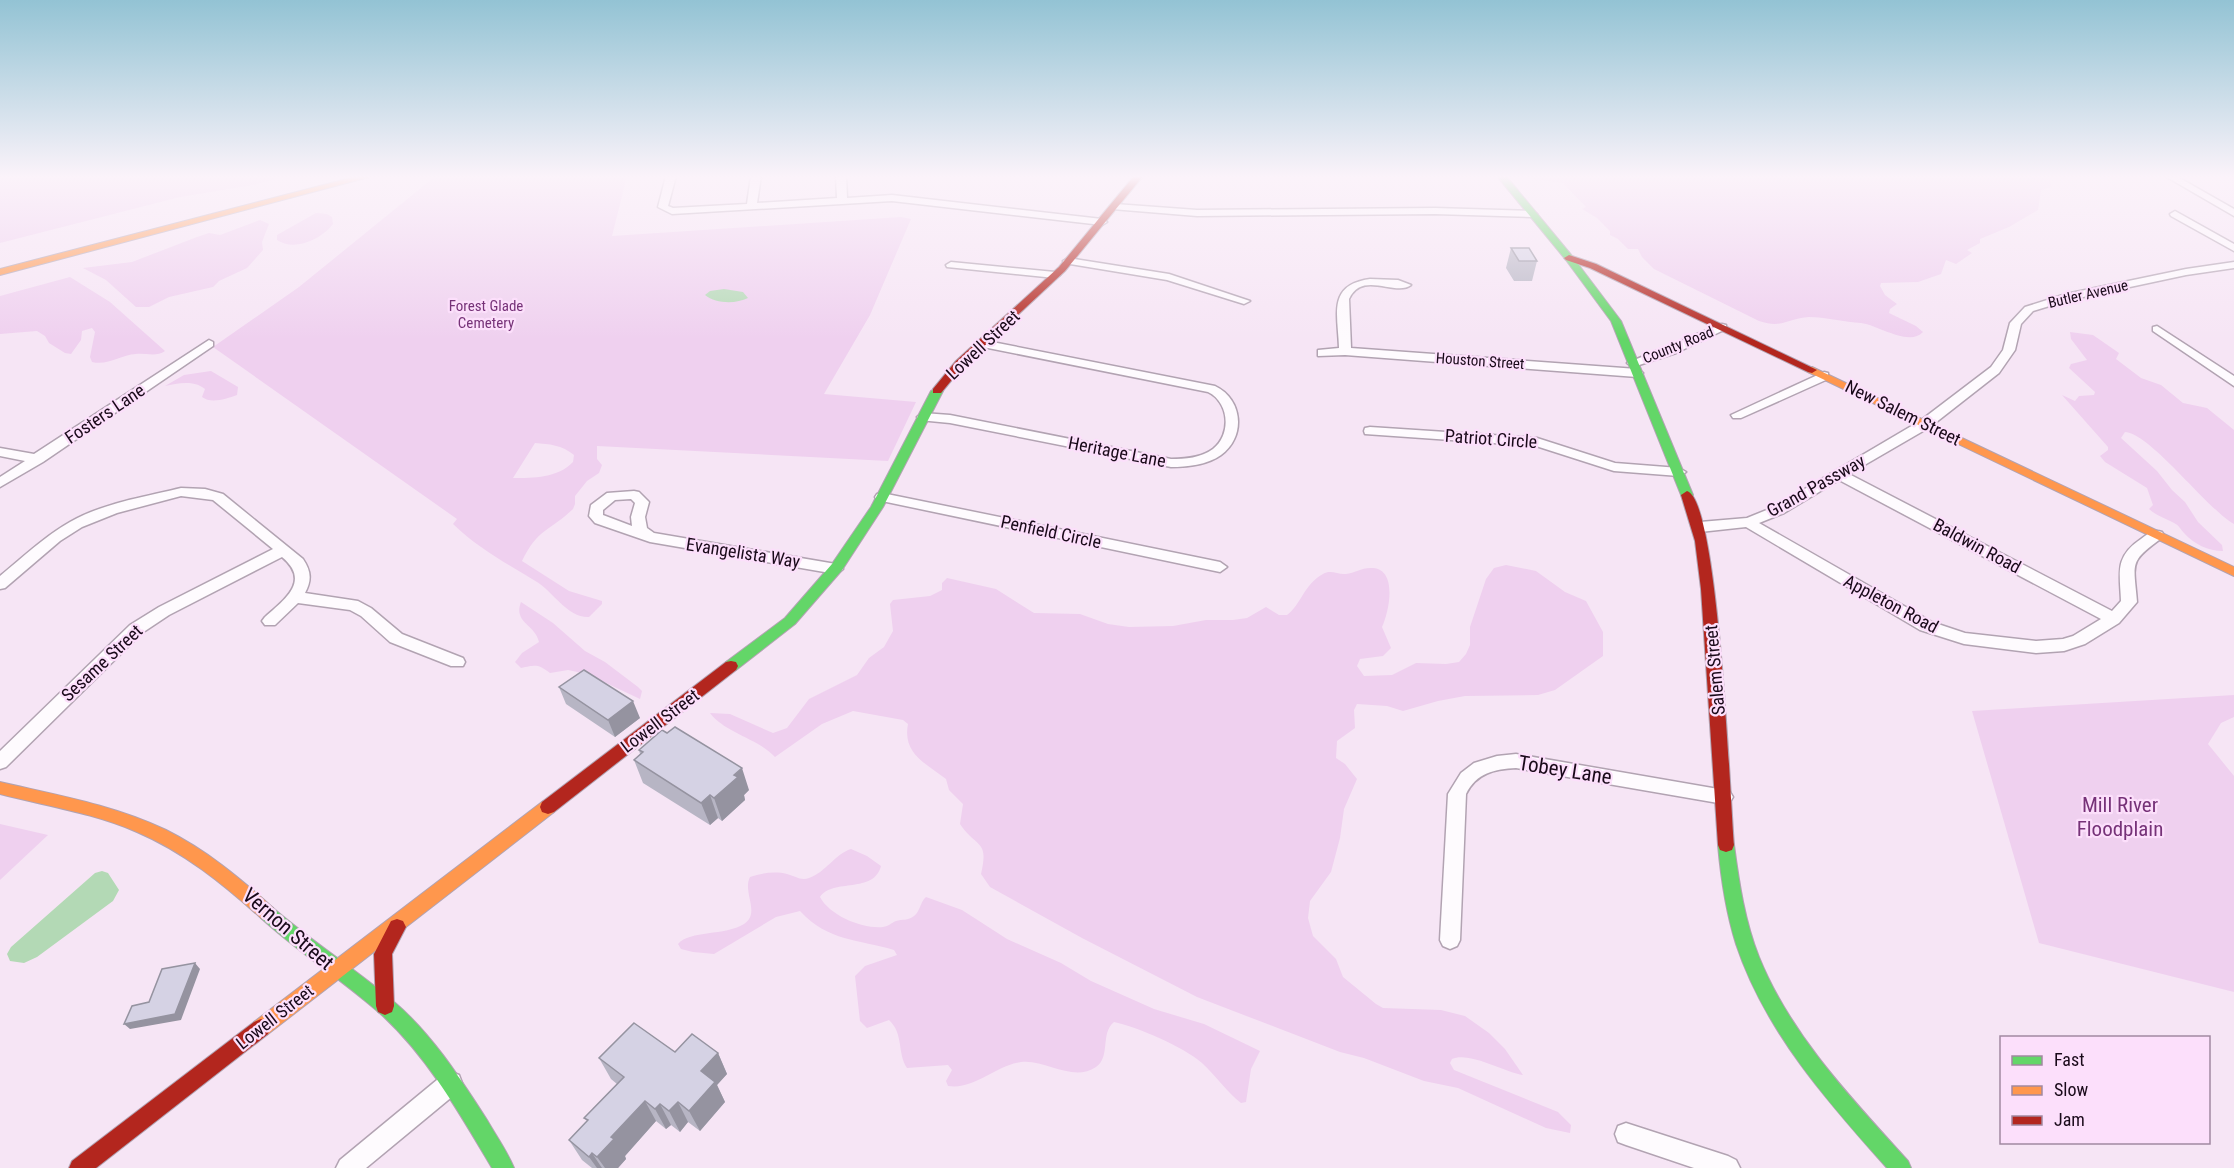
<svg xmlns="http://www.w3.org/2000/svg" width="2234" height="1168" viewBox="0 0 2234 1168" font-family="'Roboto Condensed',sans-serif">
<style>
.green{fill:#efd0ef;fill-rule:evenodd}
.water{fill:#b3d9b5}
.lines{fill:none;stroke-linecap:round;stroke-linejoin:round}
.street-casing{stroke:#b2a3b2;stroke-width:3}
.fast-casing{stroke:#b2a3b2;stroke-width:2}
.slow-casing{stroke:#b2a3b2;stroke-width:2}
.jam-casing{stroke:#b2a3b2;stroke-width:2}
.street{fill:#fefbfe;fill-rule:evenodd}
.fast{fill:#63d668;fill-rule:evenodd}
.slow{fill:#ff974d;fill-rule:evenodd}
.jam{fill:#b3261e;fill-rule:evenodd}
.wall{fill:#b7b5c4}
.shaded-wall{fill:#9593a0}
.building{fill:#d5d2e4;stroke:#9593a0;stroke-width:1.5}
.labels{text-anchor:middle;stroke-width:4.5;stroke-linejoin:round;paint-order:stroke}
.far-street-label{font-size:15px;fill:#190919;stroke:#fcdffb}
.far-park-label{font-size:15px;fill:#763278;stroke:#fcdffb}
.street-label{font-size:18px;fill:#190919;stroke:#fcdffb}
.near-street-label{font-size:21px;fill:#190919;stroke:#fcdffb}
.near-park-label{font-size:21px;fill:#763278;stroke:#fcdffb}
</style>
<rect width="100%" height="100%" fill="#f6e5f5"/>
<path class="green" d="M0 176H286L253 185 180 197 0 243Z
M444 176H627L612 236 901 217 911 219 870 315 824 394 916 402 888 461 597 446V459L602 465 599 473 587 481 575 496V504L573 509C550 531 538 528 522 561L569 591 602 601V604L589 617C568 618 553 592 537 582 506 563 479 549 453 524L457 519 213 347 299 287 432 179ZM535 443C549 444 562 445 574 455L573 462C558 478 533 478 513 478Z
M1512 176H2050L2051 187 2041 190 2038 210 2009 227 1980 239V243L1967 250 1972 253 1956 264 1946 260 1941 274 1918 282 1881 283 1880 286 1885 295 1897 304 1890 309 1889 313 1916 326 1923 332C1909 347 1878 325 1861 323 1846 322 1824 317 1809 317 1788 318 1783 329 1759 321L1654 269 1642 257 1638 249H1628L1618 239 1610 235V231L1597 218 1582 209 1586 207 1563 183Z
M316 213 327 214 332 217 333 224C322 239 294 252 277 240V235Z
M260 220 269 224 262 242 263 250 247 268 219 281 213 287 169 297 149 307H136L106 280 83 268 132 262 197 237 209 233 220 235Z
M70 277 110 302 165 351C157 357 146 353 136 354 120 355 108 366 92 362L90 357 95 332 92 328 82 331 81 340 71 354 65 353 49 343 45 336 37 331 0 334V296Z
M2070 332 2093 335 2119 353 2116 359 2141 378 2161 385 2183 403 2207 408 2234 430V524C2207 509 2150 433 2125 432L2121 438 2157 471 2172 490 2185 502 2198 522 2222 545 2223 551C2208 551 2194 544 2184 533 2181 530 2179 525 2174 523 2165 518 2157 516 2149 509L2153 505 2147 488 2105 462 2100 456 2108 450V447L2062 395 2075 401 2079 396 2094 395 2095 392 2069 368 2071 364 2087 360 2071 339Z
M211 371 238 387 237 395C226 399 211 404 202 397L205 389C194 380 178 383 165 386L184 375Z
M1506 565 1536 571 1565 592 1586 601 1603 632V656L1555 690 1538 695 1465 696 1438 701 1403 711 1387 706 1357 704 1354 710 1355 728 1337 741 1336 758 1345 764 1357 779 1344 809 1340 838 1331 872 1310 901 1308 918 1313 936 1336 959 1343 977 1376 1004 1383 1008 1441 1010 1465 1016 1489 1033 1505 1049 1523 1075C1504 1072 1469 1051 1452 1059L1450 1063 1454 1070 1558 1112 1571 1125 1570 1133 1546 1128 1458 1088 1424 1081 1364 1058 1340 1052 1197 997 1082 938 990 887 981 874C989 839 977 849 960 824L963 804 949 790 946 779C927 764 902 754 908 724L903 720 853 711 822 724 775 757C759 739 725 733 710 713L730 714 773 733 787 728 809 699 857 675 869 658 884 647 893 631 890 604 893 600 930 596 942 590V583L947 578 996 589 1034 613 1080 614 1108 624 1129 627 1173 626 1206 620H1233L1247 618 1266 607 1279 615H1287C1301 605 1304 584 1323 574 1331 569 1338 575 1346 574 1355 573 1362 567 1373 568 1398 570 1389 612 1382 627L1391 648 1383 656 1360 659 1357 666 1364 676 1392 675 1416 663 1446 664 1459 662 1466 654 1470 645V627L1486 579 1494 568Z
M521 602 553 623 585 651 605 662 638 687 642 691 640 699 587 674 568 670 550 673C537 664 537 665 521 668L515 662 522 653 539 642C535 624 513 623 521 602Z
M2234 695V717L2221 723 2208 744 2234 776V992L2039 943 1972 711Z
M0 824 48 835 0 880Z
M851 849 867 856 881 866C874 894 833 878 820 897 830 916 863 929 883 927 889 926 891 923 896 921 902 919 908 921 914 916 920 912 920 902 926 897L962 910 1007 939 1061 963 1091 981 1154 1009 1204 1024 1260 1051 1251 1069 1246 1102 1241 1103C1227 1092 1216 1076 1202 1063 1182 1046 1140 1028 1114 1022 1100 1033 1111 1057 1096 1067 1073 1083 1046 1059 1021 1062 994 1066 975 1090 948 1086L946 1081 952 1070 948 1065 907 1068C897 1053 904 1034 889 1020L867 1028 860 1021 855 976 865 966 897 955 894 950C858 939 829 942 800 911L776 917 714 954 693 952 681 949 678 944C690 930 725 936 744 924 761 913 742 892 750 877 761 873 775 871 787 874 795 876 801 881 809 878 826 872 835 854 851 849Z"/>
<path class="water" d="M724 289 743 292 748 298C736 304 716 304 705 295L710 291Z
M102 871 108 873 119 890 113 901 37 957 24 963 10 961 7 954 11 947 95 873Z"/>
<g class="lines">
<g class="street-casing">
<path id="street" d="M666 176H676L668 206 673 208 747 204 751 176H761L757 203 837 198 836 176H846L847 198 892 195 1102 219 1107 222 1102 225 892 201 672 214 658 207Z
M2165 176H2176L2234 209V216Z
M1115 204 1197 210 1435 208 1532 211 1537 214 1532 217 1435 214 1197 216 1112 209V205Z
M2175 211 2234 244V251L2171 216 2170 214Z
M1068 258 1169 274 1250 301 1244 304 1167 280 1064 263 1063 261Z
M951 262 1055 272 1060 275 1055 278 947 267 946 265Z
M2234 262V268L2186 275 2069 300 2033 311 2021 324 2015 350 1999 373 1930 427 1849 474 2112 611 2121 601C2120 573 2114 557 2141 539 2148 534 2153 529 2162 532L2164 535 2162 538C2128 562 2134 563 2137 602L2119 623 2085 644 2064 651 2036 653 1964 644 1920 630 1746 527 1700 532 1693 527 1700 522 1747 518 1774 507 1920 421 1991 367 2003 350 2010 323 2025 307 2066 294 2186 269ZM1839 480 2101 619 2073 636 2063 639 2036 641 1965 633 1932 622 1759 523 1784 513Z
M1370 279 1398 280 1411 285C1396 297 1362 270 1349 299L1351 348 1637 369 1643 373 1637 377 1345 355 1318 356V350L1339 348C1338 314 1327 285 1370 279Z
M1722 324 1726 325V329L1676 353 1633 367 1627 363Z
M2157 326 2234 376V386L2153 331V327Z
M209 340 213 342V346L43 462 0 487V477L25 461 0 456V448L34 454Z
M982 340 1215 386C1243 399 1246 437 1221 455 1207 465 1187 467 1171 467L950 423 919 420 917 417 923 413 950 415 1171 459C1185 459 1201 458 1213 449 1232 434 1229 402 1208 392L978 346 976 344Z
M1824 372 1828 373V379L1741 418H1733L1731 415Z
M1370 427 1537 438 1615 463 1679 468 1686 472 1679 476 1614 471 1536 446 1365 434 1364 431 1365 428Z
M181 488 205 489 223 494 303 559C311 571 312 580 305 593L358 601 371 608 402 634 463 658 465 662 463 666H451L390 642 361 616 350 610 298 603 275 625H265L262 621 265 617C285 599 311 581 282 557L169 615 142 633 6 767 0 769V751L130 625 159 607 273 549 213 500 181 496 117 513 82 527 60 541 5 588 0 589V576C23 557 44 537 70 522 103 503 145 497 181 488Z
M634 491 639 492 649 502 645 517 647 528 654 533 836 564 843 569 836 574 650 542 595 523 589 516 591 505 607 493ZM631 499 635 503 631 517 632 526 603 515V510L615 500Z
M882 493 1220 562 1227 567 1220 572 877 500 875 497 877 494Z
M1516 754 1724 790 1730 792 1733 797 1730 802 1724 804 1516 768C1495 769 1476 773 1466 794L1460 940 1457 946 1450 949 1443 946 1440 940 1448 794 1461 773 1474 763 1497 756Z
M451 1072 459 1075 462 1083 459 1091 366 1168H336L340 1160 443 1075Z
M1626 1123 1728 1156 1736 1160 1740 1168H1694L1626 1145 1618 1142 1615 1134 1618 1126Z"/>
</g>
<g class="fast-casing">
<path id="fast" d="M1497 176H1506L1572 256 1621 321 1693 495 1691 498H1683L1681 495 1611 321 1566 260Z
M937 388 943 391 883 507 842 570 795 624 736 670H726L724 666 726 662 785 618 832 564 871 507 931 391Z
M1726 838 1732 840 1734 845C1739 883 1745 922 1759 957 1791 1036 1852 1099 1908 1161L1911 1168H1887C1827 1101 1765 1031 1736 944 1726 912 1721 879 1718 845L1720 840Z
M267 905 273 908C311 941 354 968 393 1001 432 1034 460 1078 487 1120 496 1136 507 1151 514 1168H492C460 1114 429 1059 383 1016 344 981 299 953 261 918L258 913 261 908Z"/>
</g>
<g class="slow-casing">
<path id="slow" d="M358 176H373L0 275V269Z
M1812 367 2234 567V576L1808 372 1807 370Z
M0 782C56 795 114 805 166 830 206 850 240 878 273 908L276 913 273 918 267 921 261 918C223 884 184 852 137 832 94 813 46 806 0 794Z
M548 800 554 802 556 807 554 812 268 1034 261 1037 254 1034 252 1028 254 1022 542 802Z"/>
</g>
<g class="jam-casing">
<path id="jam" d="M1134 176H1143L1065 271 964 365 941 393H933V389L956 361 1059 267Z
M1569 255 1596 264 1817 370 1812 373 1808 372 1590 268 1566 260 1564 258Z
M1687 491C1719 500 1730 801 1734 845L1732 850 1726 852 1720 850 1718 845 1701 589 1695 541 1681 495Z
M731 661 736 662 738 666 736 670 554 812 548 814 542 812 540 807 542 802 726 662Z
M397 919 403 921 406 927 392 954 394 1006 392 1012 385 1015 378 1012 376 1006 374 954 391 921Z
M261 1019 268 1022 270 1028 268 1034 96 1168H69L72 1161 254 1022Z"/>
</g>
<use href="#street" class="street"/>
<use href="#fast" class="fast"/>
<use href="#slow" class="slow"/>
<use href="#jam" class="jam"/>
</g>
<path class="wall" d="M1511 248 1537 261 1532 281H1514L1506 268Z
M559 687 640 718 615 737 566 704Z
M639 750 749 790 744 795 745 800 722 821 718 818 710 825 643 783 634 760 640 754Z
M675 1052 718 1053 727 1074 717 1085 725 1102 700 1131 688 1122 680 1132 671 1125 666 1129 656 1121 625 1156 626 1159 618 1168H592L582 1160 569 1140 587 1121 584 1118 617 1084 611 1079 599 1058Z"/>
<path class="shaded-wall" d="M633 701 640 718 615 737 608 720Z
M742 768 749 790 744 795 745 800 722 821 714 798 734 775Z
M710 795 718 818 710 825 701 803Z
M195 963 200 969 181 1020 130 1029 124 1024Z
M718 1053 727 1074 717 1085 725 1102 700 1131 689 1111 701 1071Z
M645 1101 656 1121 625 1156 626 1159 618 1168H605L597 1157 611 1137Z
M678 1102 688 1122 680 1132 669 1111Z
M660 1104 671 1125 666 1129 655 1109Z
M592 1153 602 1168H597L589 1157Z"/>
<path class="building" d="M1511 248H1529L1537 261H1519Z
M584 670 633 701 608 720 559 687Z
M675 727 742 768 734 775 738 777 714 798 710 795 701 803 634 760 643 752 639 750 662 730 667 733Z
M195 963 175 1014 124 1024 132 1006 149 1002 162 969Z
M634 1023 675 1052 692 1034 718 1053 701 1071 715 1082 689 1111 678 1102 669 1111 660 1104 655 1109 645 1101 611 1137 614 1139 597 1157 592 1153 589 1157 569 1140 588 1120 584 1118 624 1077 599 1058Z"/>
<linearGradient id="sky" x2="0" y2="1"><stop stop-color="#93c3d4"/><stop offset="0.52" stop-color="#fbf3fa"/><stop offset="1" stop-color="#fbf3fa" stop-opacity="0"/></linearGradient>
<rect width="2234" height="340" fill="url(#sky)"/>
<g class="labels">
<g class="far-street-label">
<text transform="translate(2088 294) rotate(-13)" y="5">Butler Avenue</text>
<text transform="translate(1678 345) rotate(-22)" y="5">County Road</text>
<text transform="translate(1480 361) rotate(4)" y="5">Houston Street</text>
</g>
<g class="far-park-label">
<text x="486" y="311">Forest Glade<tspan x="486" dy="17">Cemetery</tspan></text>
</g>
<g class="street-label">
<text transform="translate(983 345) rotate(-43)" y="6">Lowell Street</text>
<text transform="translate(1903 413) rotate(26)" y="6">New Salem Street</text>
<text transform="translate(105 414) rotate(-34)" y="6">Fosters Lane</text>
<text transform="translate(1491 439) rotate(4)" y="6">Patriot Circle</text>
<text transform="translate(1117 452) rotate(11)" y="6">Heritage Lane</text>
<text transform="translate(1816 486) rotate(-29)" y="6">Grand Passway</text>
<text transform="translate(1051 532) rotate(12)" y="6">Penfield Circle</text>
<text transform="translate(1977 546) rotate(28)" y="6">Baldwin Road</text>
<text transform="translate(743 553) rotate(9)" y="6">Evangelista Way</text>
<text transform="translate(1891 604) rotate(28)" y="6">Appleton Road</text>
<text transform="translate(102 663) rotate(-43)" y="6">Sesame Street</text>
<text transform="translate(1715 670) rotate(-95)" y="6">Salem Street</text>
<text transform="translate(660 721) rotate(-37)" y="6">Lowell Street</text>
<text transform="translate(275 1017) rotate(-38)" y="6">Lowell Street</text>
</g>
<g class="near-street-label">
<text transform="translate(1565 770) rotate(9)" y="7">Tobey Lane</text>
<text transform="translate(288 929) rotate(41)" y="7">Vernon Street</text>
</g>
<g class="near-park-label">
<text x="2120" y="812">Mill River<tspan x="2120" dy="24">Floodplain</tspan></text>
</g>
</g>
<rect x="2000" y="1036" width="210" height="108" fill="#fcdffb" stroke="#a189a1" stroke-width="1.5"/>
<rect x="2012" y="1056" width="30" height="9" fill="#63d668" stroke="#a189a1" stroke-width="1.5"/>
<text x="2054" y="1066" font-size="18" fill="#190919">Fast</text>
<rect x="2012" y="1086" width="30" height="9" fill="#ff974d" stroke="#a189a1" stroke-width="1.5"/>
<text x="2054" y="1096" font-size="18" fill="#190919">Slow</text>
<rect x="2012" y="1116" width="30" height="9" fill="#b3261e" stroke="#a189a1" stroke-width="1.5"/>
<text x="2054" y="1126" font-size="18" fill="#190919">Jam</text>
</svg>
